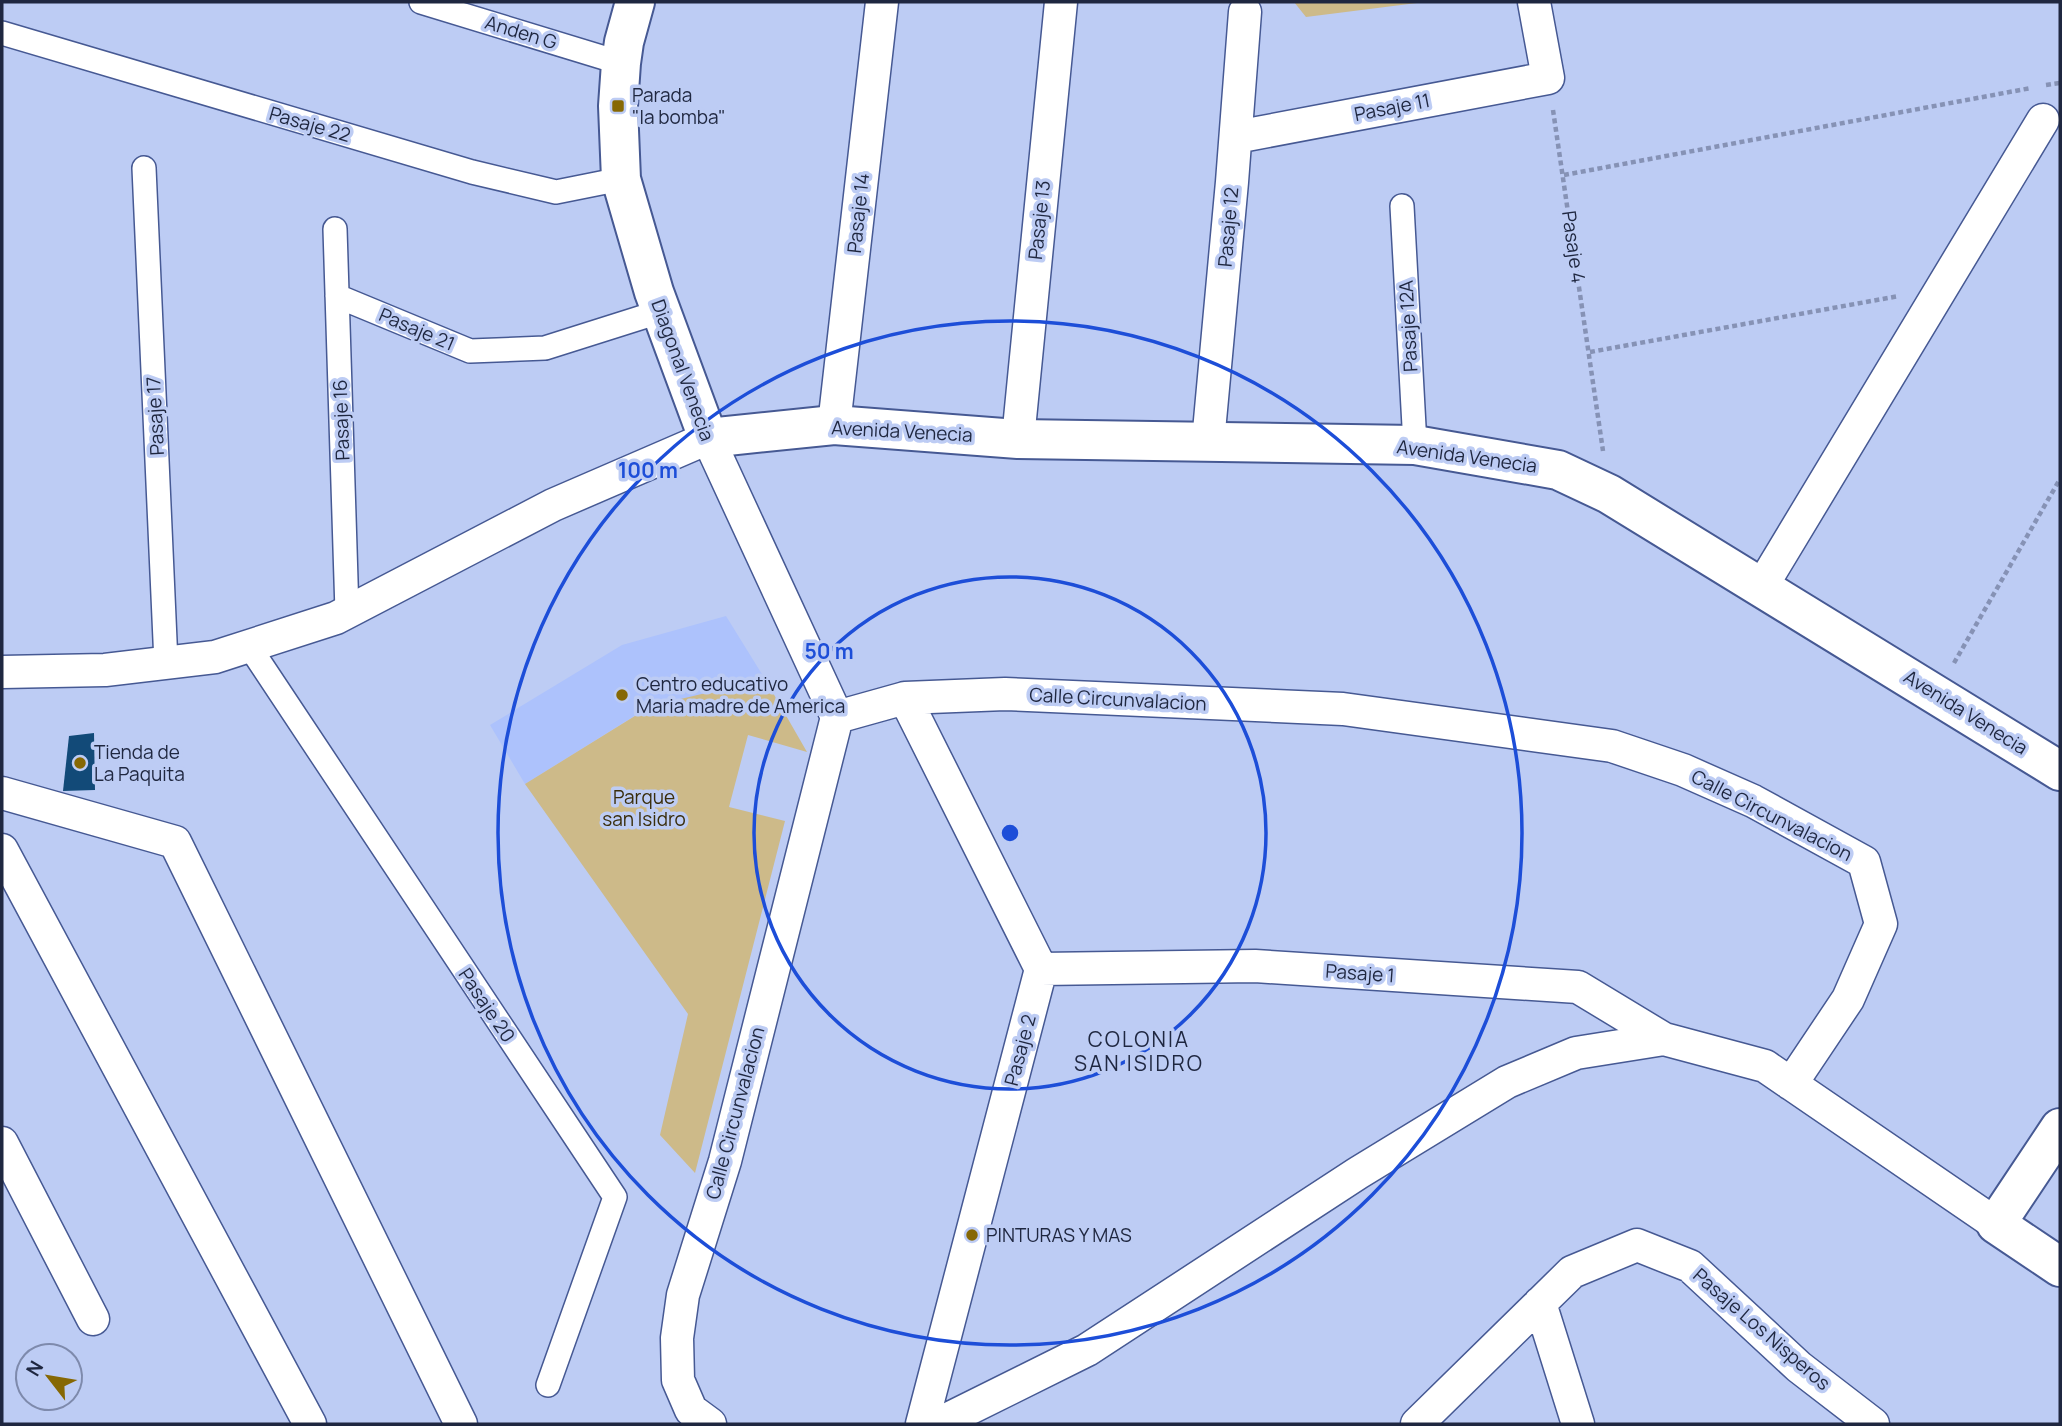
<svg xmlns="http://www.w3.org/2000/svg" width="2062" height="1426" viewBox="0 0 2062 1426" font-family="Manrope,sans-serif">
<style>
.built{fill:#adc2fc}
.green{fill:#cdba89}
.building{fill:#124a78}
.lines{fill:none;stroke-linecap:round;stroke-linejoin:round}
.pedestrian-casing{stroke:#465993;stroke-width:26}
.minor-casing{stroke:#465993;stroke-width:35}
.tertiary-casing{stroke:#465993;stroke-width:42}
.path{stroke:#8692b5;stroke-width:4.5;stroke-dasharray:5 3.5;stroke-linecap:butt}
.pedestrian{stroke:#fff;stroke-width:23}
.minor{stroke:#fff;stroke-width:32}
.tertiary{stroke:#fff;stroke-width:38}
.ring{fill:none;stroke:#1d4ed8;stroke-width:3.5}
.poi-dot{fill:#866804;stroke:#bdccf4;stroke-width:2.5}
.labels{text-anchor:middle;stroke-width:7;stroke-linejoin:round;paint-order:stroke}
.street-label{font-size:19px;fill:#1f2740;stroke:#bdccf4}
.poi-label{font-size:19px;fill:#1f2740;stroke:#bdccf4;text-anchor:start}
.park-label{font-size:19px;fill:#392d0b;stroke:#bdccf4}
.neighbourhood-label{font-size:21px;letter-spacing:2px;fill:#1f2740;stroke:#bdccf4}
.centre{fill:#1d4ed8;stroke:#bdccf4;stroke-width:3.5}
.ring-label{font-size:21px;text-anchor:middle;font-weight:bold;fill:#1d4ed8;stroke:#bdccf4;stroke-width:7;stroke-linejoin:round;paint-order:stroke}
</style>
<rect width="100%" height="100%" fill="#bdccf4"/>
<path class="built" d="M726 616 765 679 644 710 525 784 490 725 622 645Z"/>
<path class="green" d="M1294 2H1425L1306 17Z
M765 679 807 752 748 735 729 807 785 821 695 1173 660 1135 688 1014 525 784 651 706Z"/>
<path class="building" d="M94 733 95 790 63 791 69 736Z"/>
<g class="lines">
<g class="pedestrian-casing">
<path id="pedestrian" d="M421 2 621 63
M2 33 472 172 556 192 621 179
M144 168 166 663
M1402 206 1415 445
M335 229 347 612
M337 296 470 351 545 348 662 311
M249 646 615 1197 548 1385"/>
</g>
<g class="minor-casing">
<path id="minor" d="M1236 137 1548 78 1534 2
M834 425 882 2
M1018 439 1061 2
M1208 442 1232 182 1245 12
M1762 586 2043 120
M2 672 105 670 215 657 336 618 553 505 708 438 837 717
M905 698 1041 969 922 1424
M837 717 905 698 1005 694 1343 709 1612 746 1683 770 1753 801 1864 862 1881 924 1848 999 1791 1084
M2 793 175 842 461 1424
M2 850 310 1424
M1041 969 1255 966 1578 987 1664 1039
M2 1143 93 1319
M1540 1303 1578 1424
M710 1424 691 1410 678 1380 677 1338 683 1295 725 1161 837 717
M938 1424 1087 1350 1358 1173 1507 1082 1576 1053 1664 1039 1765 1066 1996 1224
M1417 1424 1572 1272 1637 1245 1690 1266 1799 1367 1873 1424"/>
</g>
<g class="tertiary-casing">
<path id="tertiary" d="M635 2 624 42 621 63 618 106 621 179 654 292 708 438 834 425 1018 439 1415 445 1558 470 1609 494 2060 771
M2060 1128 1996 1224 2060 1267"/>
</g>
<path class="path" d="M2046 85 2060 83
M1553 110 1603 451
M1564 175 2031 88
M1590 352 1899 296
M1954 663 2060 479"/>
<use href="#pedestrian" class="pedestrian"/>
<use href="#minor" class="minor"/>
<use href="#tertiary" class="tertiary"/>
</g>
<g class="ring">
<circle cx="1010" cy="833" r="256"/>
<circle cx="1010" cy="833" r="512"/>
</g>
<g class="poi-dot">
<rect x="611" y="99" width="14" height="14" rx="3.5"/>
<circle cx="622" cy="695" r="7"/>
<circle cx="80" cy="763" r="7"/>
<circle cx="972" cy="1235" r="7"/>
</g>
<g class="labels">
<g class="street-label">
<text transform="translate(521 32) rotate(17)" y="7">Anden G</text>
<text transform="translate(1392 107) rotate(-11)" y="7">Pasaje 11</text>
<text transform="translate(310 124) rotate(16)" y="7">Pasaje 22</text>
<text transform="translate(858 213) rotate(-84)" y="7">Pasaje 14</text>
<text transform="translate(1039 220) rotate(-84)" y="7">Pasaje 13</text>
<text transform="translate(1228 227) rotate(-85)" y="7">Pasaje 12</text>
<text transform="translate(1574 247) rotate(82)" y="7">Pasaje 4</text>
<text transform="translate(1408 326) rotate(-93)" y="7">Pasaje 12A</text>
<text transform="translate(417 329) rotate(23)" y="7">Pasaje 21</text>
<text transform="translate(683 370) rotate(70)" y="7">Diagonal Venecia</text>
<text transform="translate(155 416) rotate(-93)" y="7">Pasaje 17</text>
<text transform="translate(341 420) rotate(-92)" y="7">Pasaje 16</text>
<text transform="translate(902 431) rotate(3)" y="7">Avenida Venecia</text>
<text transform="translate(1467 456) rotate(8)" y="7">Avenida Venecia</text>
<text transform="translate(1118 699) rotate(3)" y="7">Calle Circunvalacion</text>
<text transform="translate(1966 712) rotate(32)" y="7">Avenida Venecia</text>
<text transform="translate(1772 815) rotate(27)" y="7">Calle Circunvalacion</text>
<text transform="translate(1360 973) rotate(4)" y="7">Pasaje 1</text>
<text transform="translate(487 1005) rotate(56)" y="7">Pasaje 20</text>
<text transform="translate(1020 1050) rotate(-75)" y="7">Pasaje 2</text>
<text transform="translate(735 1113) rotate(-75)" y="7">Calle Circunvalacion</text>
<text transform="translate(1762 1329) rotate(41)" y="7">Pasaje Los Nisperos</text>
</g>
<g class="poi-label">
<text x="632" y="102">Parada<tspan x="632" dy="22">"la bomba"</tspan></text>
<text x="636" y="691">Centro educativo<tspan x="636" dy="22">Maria madre de America</tspan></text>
<text x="94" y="759">Tienda de<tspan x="94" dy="22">La Paquita</tspan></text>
<text x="986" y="1242">PINTURAS Y MAS</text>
</g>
<g class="park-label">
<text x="644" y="804">Parque<tspan x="644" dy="22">san Isidro</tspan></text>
</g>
<g class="neighbourhood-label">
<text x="1139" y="1047">COLONIA<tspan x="1139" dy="24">SAN ISIDRO</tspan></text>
</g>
</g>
<circle cx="1010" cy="833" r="10" class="centre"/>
<g class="ring-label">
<text x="648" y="478">100 m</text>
<text x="829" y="659">50 m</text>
</g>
<rect width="2062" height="1426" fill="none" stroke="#1f2740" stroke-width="7"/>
<g transform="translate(49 1377) rotate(301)"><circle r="33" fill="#bdccf4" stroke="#7e8aac" stroke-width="2"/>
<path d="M0-5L12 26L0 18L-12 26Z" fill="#866804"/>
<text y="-10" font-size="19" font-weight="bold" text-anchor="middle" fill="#1f2740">N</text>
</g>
</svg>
